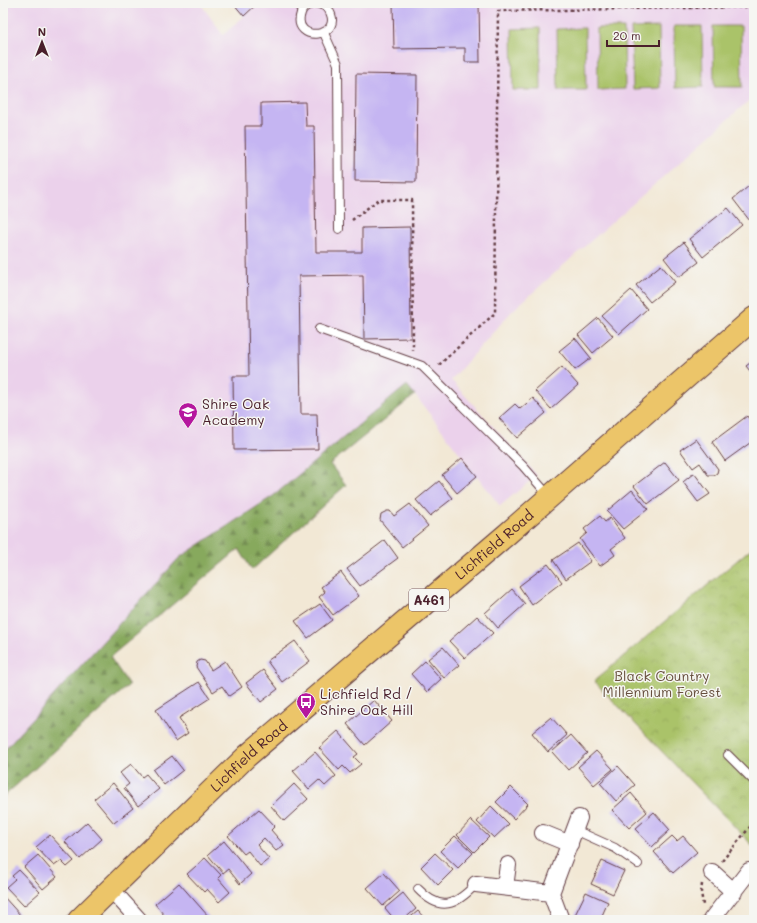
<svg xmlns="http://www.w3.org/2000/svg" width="757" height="923" viewBox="0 0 757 923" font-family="Mali,sans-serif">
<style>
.built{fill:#ebd1eb}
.forest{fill:url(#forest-firs);stroke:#686444}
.park{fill:url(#park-crowns);stroke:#7a714a}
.pitch{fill:#aac369;stroke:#7a714a}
.building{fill:#c5b5f2}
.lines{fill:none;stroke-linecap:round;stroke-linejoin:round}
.lane-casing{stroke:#633d44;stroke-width:10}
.street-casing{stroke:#633d44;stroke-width:18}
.highway-casing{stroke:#633d44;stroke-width:24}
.path{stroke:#633d44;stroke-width:2.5;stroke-dasharray:3 3;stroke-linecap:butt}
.lane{stroke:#fff;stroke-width:8}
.street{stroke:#fff;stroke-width:16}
.highway{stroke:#ecc569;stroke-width:22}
.labels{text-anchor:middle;stroke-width:3;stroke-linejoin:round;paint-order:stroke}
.shield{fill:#f6f6f2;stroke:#7e6067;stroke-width:1}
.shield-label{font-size:13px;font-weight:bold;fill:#4a1f2b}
.poi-label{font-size:14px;fill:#4a1f2b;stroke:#f6f6f2;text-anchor:start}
.street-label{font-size:14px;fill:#4a1f2b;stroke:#f6f6f2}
.park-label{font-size:14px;fill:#67503e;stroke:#f6f6f2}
</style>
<defs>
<pattern id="forest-firs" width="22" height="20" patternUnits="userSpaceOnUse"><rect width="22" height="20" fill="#87a95d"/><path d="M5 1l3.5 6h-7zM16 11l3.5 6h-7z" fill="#70894d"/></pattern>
<pattern id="park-crowns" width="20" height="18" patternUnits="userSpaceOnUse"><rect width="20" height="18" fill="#aac369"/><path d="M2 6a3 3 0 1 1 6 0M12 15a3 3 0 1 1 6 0" fill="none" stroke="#94a75b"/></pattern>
</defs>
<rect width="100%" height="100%" fill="#f6f6f2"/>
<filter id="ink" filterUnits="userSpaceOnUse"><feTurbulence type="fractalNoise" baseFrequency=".025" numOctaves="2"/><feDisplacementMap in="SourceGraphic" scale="8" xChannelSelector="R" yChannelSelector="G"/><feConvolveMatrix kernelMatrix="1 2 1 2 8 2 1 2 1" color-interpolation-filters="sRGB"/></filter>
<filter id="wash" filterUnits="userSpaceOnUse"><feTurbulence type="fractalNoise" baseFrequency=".012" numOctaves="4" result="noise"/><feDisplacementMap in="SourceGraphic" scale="16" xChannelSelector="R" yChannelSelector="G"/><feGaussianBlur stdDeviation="0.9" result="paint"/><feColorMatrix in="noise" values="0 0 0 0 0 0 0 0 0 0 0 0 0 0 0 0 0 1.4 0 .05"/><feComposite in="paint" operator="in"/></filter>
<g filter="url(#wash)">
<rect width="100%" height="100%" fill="#f2e8d5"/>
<path class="built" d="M3 3H200L223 35 259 3H754V96L512 311 451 380 537 475 500 506 415 395 330 464 346 485 252 570 239 549 110 657 129 685 3 797Z"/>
<path class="forest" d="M407 385 415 395 330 464 346 485 252 570 239 549 110 657 129 685 3 797V751L179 558 273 496Z"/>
<path class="park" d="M754 546V847L594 681Z"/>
<path class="pitch" d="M674 26H702L703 87 675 88Z
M713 26H741L742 87H714Z
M659 27 660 88 633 89 631 28Z
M540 28 541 90H513L512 29Z
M585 28 586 90H558L557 29Z
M597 28H624L625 89 598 90Z"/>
<g id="blocks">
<path class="building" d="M233 3H258L244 16Z
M393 3H479L480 62H465V48L394 49Z
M356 74 417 75 416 182 355 181Z
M305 102 306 126H314L316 252H362V228L410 227 411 338 364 339 363 275 299 276 301 414H317L318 449 234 450 233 376H249L245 126H261V103Z
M754 182V217L750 221 733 199Z
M728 208 742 225 703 257 689 239Z
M684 242 699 262 679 277 664 258Z
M661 265 675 282 650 302 636 285Z
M631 290 647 309 619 334 602 316Z
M598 318 613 336 593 353 578 335Z
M575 338 591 358 575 370 559 351Z
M754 360V376L746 366Z
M562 367 578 385 551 409 535 391Z
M533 398 546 413 517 438 499 418 515 404 520 409Z
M747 416 754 426V440L725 461 712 442Z
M696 439 718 469 717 473 714 475H708L700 463 693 468 680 450Z
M462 458 477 476 457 493 442 475Z
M665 462 679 480 648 504 634 486Z
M694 473 710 494 698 502 683 482Z
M439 481 453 498 430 516 416 500Z
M632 490 648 509 623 529 607 511Z
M410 504 428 526 402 547 380 520 381 514 387 511H390L394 516Z
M600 516 605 522 610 518 625 538 611 549 615 555 600 566 580 539 587 533 584 529Z
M385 540 398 558 360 586 347 569Z
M578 543 591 561 566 579 553 560Z
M548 564 562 582 532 605 519 586Z
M341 572 359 596 333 615 319 597 325 592 321 587Z
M512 589 525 604 498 628 485 613Z
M320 604 332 620 308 638 295 621Z
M477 616 493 633 465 658 449 641Z
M295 641 310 661 282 682 267 661Z
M443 647 459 665 444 678 428 659Z
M200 660 205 661 211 670 225 661 242 687 229 696 222 686 213 692 196 667 197 662Z
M425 661 441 679 427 692 411 674Z
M263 670 278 689 261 702 246 683Z
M199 682 210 698 179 718 188 733 176 741 156 710Z
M374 700 392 721 365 745 347 724Z
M551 717 567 735 548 752 532 733Z
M338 731 358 754 354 757 361 764 350 773 343 766 339 770 319 748Z
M571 735 587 753 568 770 552 752Z
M596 751 613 769 594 785 578 767Z
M315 752 336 776 325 786 319 780 309 789 293 771Z
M172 756 183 770 164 785 153 770Z
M131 764 142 777 146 774 159 789 138 806 124 788 129 784 120 773Z
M618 766 635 785 616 801 600 783Z
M113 783 133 808 114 823 94 799Z
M294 784 308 799 284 821 271 806Z
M511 787 528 804 514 819 496 802Z
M631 793 647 812 629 828 612 810Z
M491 806 509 824 494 838 477 822Z
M259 809 275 826 271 830 284 845 276 851 264 838 257 845 269 859 260 866 248 851 244 854 228 836Z
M654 812 670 830 652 847 635 829Z
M471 820 489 837 474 852 457 835Z
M87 822 102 839 80 859 65 842Z
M50 835 74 861 67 867 61 861 54 866 36 847Z
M455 836 473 853 458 868 440 851Z
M672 836 677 841 683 836 697 852 673 873 654 852Z
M224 841 251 874 240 884 228 869 223 873 208 855Z
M435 853 453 870 438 885 421 867Z
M38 855 57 877 43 889 24 867Z
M205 858 221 875 218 878 230 892 219 902 207 889 204 892 187 874Z
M602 861 624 871 613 894 591 884Z
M19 870 40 892 24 906 6 887 15 879 12 876Z
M384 873 400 891 383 906 367 888Z
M179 883 209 917 206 920H168L155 904Z
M586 892 608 902 600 920H586L575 915Z
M403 893 416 909 403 920H395L385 908Z
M3 896 21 916 16 920H3Z
M418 911 426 920H407Z"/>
</g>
</g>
<g filter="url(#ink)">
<use href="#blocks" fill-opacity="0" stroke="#633d44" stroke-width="1"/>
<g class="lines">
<g class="lane-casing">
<path id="lane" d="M296 3 302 10
M316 3C309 4 303 6 301 13 290 44 349 39 327 7L317 3
M324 33 338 64 339 229
M319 329 422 366 523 466 549 496
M728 755 754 781
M575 830 615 848 638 864
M418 889C441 913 456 905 476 884"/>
</g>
<g class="street-casing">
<path id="street" d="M543 833 570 844
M712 872 734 892
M476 884 551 893
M505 887 508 865
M111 889 139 920
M561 920 551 893 579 818
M711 920 749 871"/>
</g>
<g class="highway-casing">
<g id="highway">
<path id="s1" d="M79 920 247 756 506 535 754 318"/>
</g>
</g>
<path class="path" d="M352 220 378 200H412L413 351
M439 365 495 313 498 11 749 7
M722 861 754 822
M702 884 701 892 703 905"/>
<use href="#lane" class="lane"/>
<use href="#street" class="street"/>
<use href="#highway" class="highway"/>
</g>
</g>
<defs>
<g id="school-pin" transform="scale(1)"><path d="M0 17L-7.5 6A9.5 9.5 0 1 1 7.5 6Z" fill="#b5179e" stroke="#f6f6f2"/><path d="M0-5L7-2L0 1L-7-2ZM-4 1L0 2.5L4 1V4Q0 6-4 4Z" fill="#fff"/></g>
<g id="bus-pin" transform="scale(1)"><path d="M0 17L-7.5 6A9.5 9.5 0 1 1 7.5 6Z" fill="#b5179e" stroke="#f6f6f2"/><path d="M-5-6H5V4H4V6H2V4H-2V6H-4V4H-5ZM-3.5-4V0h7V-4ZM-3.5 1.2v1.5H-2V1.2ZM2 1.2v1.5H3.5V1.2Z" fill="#fff"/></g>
</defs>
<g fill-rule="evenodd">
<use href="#school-pin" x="188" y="412"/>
<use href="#bus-pin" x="306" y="702"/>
</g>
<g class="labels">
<rect class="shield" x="409" y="589" width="40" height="22" rx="3"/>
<g class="shield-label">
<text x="429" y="605">A461</text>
</g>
<g class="poi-label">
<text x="202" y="409">Shire Oak<tspan x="202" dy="16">Academy</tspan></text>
<text x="320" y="699">Lichfield Rd /<tspan x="320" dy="16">Shire Oak Hill</tspan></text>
</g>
<g class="street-label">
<text dy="5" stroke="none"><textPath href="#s1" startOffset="560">Lichfield Road</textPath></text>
<text dy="5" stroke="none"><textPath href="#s1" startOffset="236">Lichfield Road</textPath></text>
</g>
<g class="park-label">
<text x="662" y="681">Black Country<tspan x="662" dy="16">Millennium Forest</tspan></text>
</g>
</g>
<rect width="757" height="923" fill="none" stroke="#f6f6f2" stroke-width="16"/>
<g transform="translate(42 42)" stroke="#f6f6f2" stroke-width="3" paint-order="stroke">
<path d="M0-3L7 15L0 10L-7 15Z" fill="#4a1f2b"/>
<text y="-6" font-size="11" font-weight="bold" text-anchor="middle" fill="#4a1f2b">N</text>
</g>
<path d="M607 40v6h52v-6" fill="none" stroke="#4a1f2b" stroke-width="2"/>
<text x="613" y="40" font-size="12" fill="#4a1f2b" stroke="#f6f6f2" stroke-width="3" paint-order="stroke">20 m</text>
</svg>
